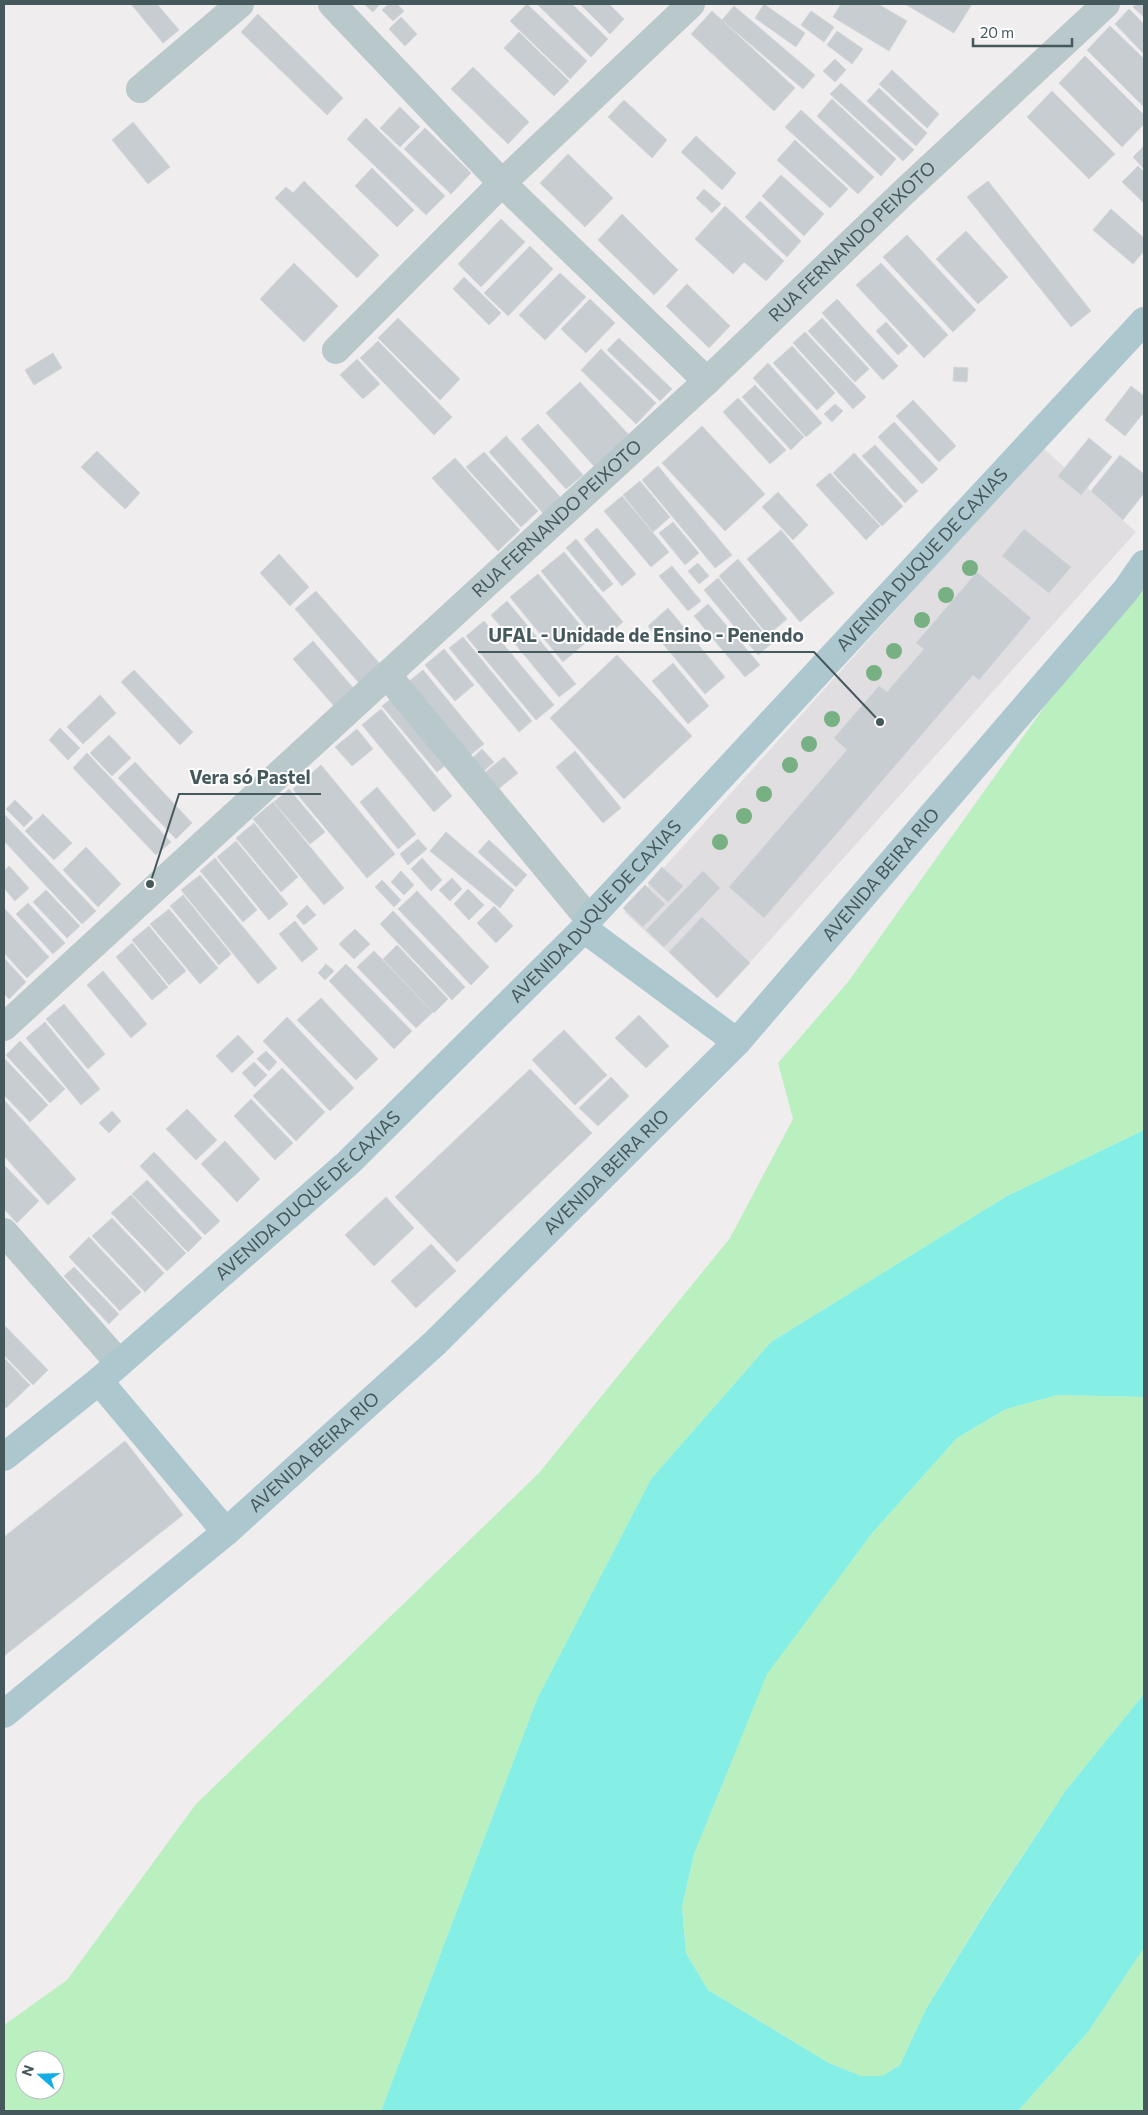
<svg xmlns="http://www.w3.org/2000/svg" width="1148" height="2115" viewBox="0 0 1148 2115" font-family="Commissioner,sans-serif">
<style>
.education{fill:#e1dee1}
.green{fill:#baf0bf;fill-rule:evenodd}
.water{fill:#85eee5}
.building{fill:#c7cdd1;stroke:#d1d6d9}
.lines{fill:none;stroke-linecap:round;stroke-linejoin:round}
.minor{stroke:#b8c8cb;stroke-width:28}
.major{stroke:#acc7ce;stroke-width:28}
.tree{fill:#77b082}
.labels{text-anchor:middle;stroke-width:4;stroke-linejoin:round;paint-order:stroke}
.street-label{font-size:18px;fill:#45585c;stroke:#fff}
.leader{fill:none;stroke:#45585c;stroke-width:2}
.callout-dot{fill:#45585c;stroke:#fff;stroke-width:2}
.callout-label{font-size:19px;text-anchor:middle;font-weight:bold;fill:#45585c;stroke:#fff;stroke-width:4;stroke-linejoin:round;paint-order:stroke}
</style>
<rect width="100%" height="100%" fill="#f0edee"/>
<path class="education" d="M1042 447 1136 532 718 998 624 912Z"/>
<path class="green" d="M1144 567V1130L1007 1196 771 1342 651 1479 537 1699 381 2111H4V2025L67 1980 196 1804 539 1473 730 1238 793 1119 778 1063 848 982ZM25 2060H55V2090H25Z
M1058 1395 1144 1397V1694L1066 1790 983 1915 926 2009 900 2065 882 2076H861L829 2063 708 1990 686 1953 682 1907 694 1854 766 1674 873 1532 957 1438 1006 1409Z
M1144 1948V2111H1018L1088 2032Z"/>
<path class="water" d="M1144 1130V1397L1058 1395 1006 1409 957 1438 873 1532 767 1674 694 1854 682 1907 686 1953 708 1990 829 2063 861 2076H882L900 2065 926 2009 983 1916 1066 1790 1144 1694V1948L1088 2032 1018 2111H381L537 1699 651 1479 771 1342 1007 1196Z"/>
<path class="building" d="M131 4H157L179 30 163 43Z
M364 4H380L373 12Z
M389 4H397L404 11 393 21 382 10Z
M527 4 587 61 570 79 510 21Z
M539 4H572L608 39 591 57 538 5Z
M580 4H609L624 19 610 34Z
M764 4 805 33 796 47 755 18Z
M841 4H878L907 21 889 51 833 17Z
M905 4H972L954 33Z
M1136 4H1144V17L1133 7Z
M734 6 815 75 803 89 722 20Z
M1129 9 1144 24V54L1115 24Z
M712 11 795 88 774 111 691 34Z
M811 11 834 27 824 42 801 25Z
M258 14 343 98 327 115 241 32Z
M401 17 417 34 405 46 389 29Z
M1110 26 1144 59V107L1087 50Z
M837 31 863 49 852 64 827 45Z
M519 32 569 81 554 96 504 48Z
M1085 56 1144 115V124L1122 147 1059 83Z
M835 59 846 70 835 82 823 71Z
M473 67 529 122 508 144 451 89Z
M892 70 939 114 927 128 879 84Z
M841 83 914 150 903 161 830 94Z
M879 88 927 133 916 146 867 101Z
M1052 91 1115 154 1089 179 1027 117Z
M832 99 896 159 881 176 817 116Z
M624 100 667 140 652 158 608 117Z
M400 107 420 127 400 147 380 128Z
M801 110 874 177 858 194 785 127Z
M366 118 445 196 426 215 347 139Z
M133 122 170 167 148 184 112 140Z
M425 128 471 173 451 194 404 149Z
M696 136 736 173 722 190 681 152Z
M795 140 848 189 830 208 777 160Z
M1144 146V169L1133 157Z
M568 154 613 198 585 227 540 183Z
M1138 166 1144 172V203L1122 182Z
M372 168 414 210 397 227 355 186Z
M781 175 824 214 804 236 762 196Z
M304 181 379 255 357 278 275 198 286 187 293 193Z
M988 181 1091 311 1071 327 967 197Z
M704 189 721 204 712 213 696 198Z
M760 201 801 241 787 257 745 217Z
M725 206 784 261 766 281 744 262 733 274 695 239Z
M1111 209 1144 238V251L1133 264 1093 230Z
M622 214 678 270 654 295 598 240Z
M501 219 525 242 481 287 458 264Z
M966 231 1008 277 978 304 936 259Z
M907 235 976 310 953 332 883 257Z
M530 246 553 269 508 316 484 293Z
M294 263 338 306 304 342 260 299Z
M881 263 948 335 924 358 856 285Z
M560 273 586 297 545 340 519 315Z
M464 277 501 313 489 325 453 289Z
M687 284 730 326 709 348 666 306Z
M590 299 615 323 586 353 561 329Z
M837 299 898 366 883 380 822 313Z
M398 318 460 379 440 400 378 338Z
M822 318 869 369 855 382 808 331Z
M886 322 908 346 898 355 876 331Z
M805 332 866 397 853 409 793 343Z
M619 338 672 389 660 401 607 350Z
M378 341 452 417 434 435 360 358Z
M792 346 835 393 817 410 773 363Z
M601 349 656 403 636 424 581 370Z
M53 353 62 368 34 385 25 370Z
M357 359 380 384 363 399 340 375Z
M768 363 822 423 806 437 753 378Z
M954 367 968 368 967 382 953 381Z
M580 382 629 435 594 466 546 413Z
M755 385 804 437 791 450 742 397Z
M1131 386 1144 396V412L1125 436 1105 420Z
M738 398 786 450 770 464 723 412Z
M913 400 956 446 939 462 896 416Z
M835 404 843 411 832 422 824 414Z
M894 422 938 469 922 484 878 437Z
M538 424 583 475 566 489 521 439Z
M702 426 765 494 725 531 662 463Z
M506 436 561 498 543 513 489 452Z
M1089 438 1112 457 1081 495 1058 476Z
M875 445 918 491 905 503 862 456Z
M97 451 140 493 125 509 81 467Z
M484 452 538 511 521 527 466 467Z
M854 453 903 506 882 526 833 473Z
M1120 455 1144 474V493L1123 520 1091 491Z
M455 458 520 530 498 551 432 478Z
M658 466 732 555 715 568 642 480Z
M830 473 880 526 866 540 816 485Z
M640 481 670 517 653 532 623 495Z
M778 492 808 525 793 540 762 507Z
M622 496 669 552 651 567 604 511Z
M673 522 699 553 685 565 659 533Z
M597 528 636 574 622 586 584 539Z
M1024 529 1071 567 1049 593 1002 556Z
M781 530 834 593 800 622 747 559Z
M576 539 613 584 603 592 566 548Z
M564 552 623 622 599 642 541 571Z
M279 554 309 587 290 606 260 573Z
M738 559 787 619 768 635 719 576Z
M698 563 709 576 699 584 688 571Z
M672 566 701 601 688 611 659 576Z
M977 572 1031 618 979 680 973 675 764 918 729 887 847 750 834 738 879 686 887 692 924 649 916 643Z
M538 574 591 638 563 662 510 597Z
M718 578 772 643 758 655 704 590Z
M316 591 381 665 359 683 295 609Z
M507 601 576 684 559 697 491 615Z
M708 604 760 665 745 677 694 616Z
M668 608 725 677 705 694 648 626Z
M484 621 554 705 536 720 466 636Z
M463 637 532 721 519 732 449 648Z
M313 641 354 689 334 706 293 659Z
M444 649 474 685 455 701 425 665Z
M617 655 692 736 624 799 550 718Z
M673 663 709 706 688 724 652 681Z
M134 670 193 732 180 745 121 682Z
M423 670 484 744 464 760 403 686Z
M397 694 452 760 437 772 382 706Z
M100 695 116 713 83 744 67 727Z
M381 709 452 796 434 812 362 725Z
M60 728 80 748 68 760 49 740Z
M357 729 373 749 352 766 335 747Z
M109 735 131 758 112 776 90 753Z
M482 749 494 762 479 775 468 762Z
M575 751 621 808 603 823 556 767Z
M87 753 171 842 156 855 73 768Z
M504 757 518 773 496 791 483 774Z
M135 762 192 823 176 839 118 778Z
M321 765 395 854 367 878 293 789Z
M377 787 416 834 398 849 360 802Z
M289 789 325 832 310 844 274 802Z
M15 800 33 818 24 827 6 809Z
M273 802 344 888 324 905 253 819Z
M4 814 96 911 82 924 4 841Z
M43 814 72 843 54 860 25 831Z
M254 823 298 877 281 892 236 838Z
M446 832 514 890 500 908 430 851Z
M418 839 427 849 408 865 400 854Z
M489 840 527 875 516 887 478 852Z
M236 841 288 904 269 920 217 857Z
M86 847 121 884 98 907 63 870Z
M215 858 257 910 243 922 200 871Z
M422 858 442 880 431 891 411 869Z
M9 866 29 888 15 901 4 888V871Z
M662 867 683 886 668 902 648 883Z
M401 871 414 885 404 895 391 882Z
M703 871 720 888 664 947 646 930Z
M200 875 277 968 258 984 181 890Z
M452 878 462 889 450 901 439 890Z
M382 880 401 900 394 907 375 887Z
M645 885 665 904 643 927 623 908Z
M468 889 484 905 469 920 454 904Z
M46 890 80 926 67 938 33 902Z
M417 891 489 967 471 985 398 909Z
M183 895 231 954 219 965 170 906Z
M28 903 65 943 53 954 16 914Z
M307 905 316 915 304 925 296 916Z
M494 906 513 926 496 943 477 923Z
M4 908 49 957 27 978 4 953Z
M169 909 218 968 200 984 150 924Z
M393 911 465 987 452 1000 380 924Z
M702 917 750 963 717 998 669 952Z
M295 921 318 949 302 962 279 934Z
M149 926 186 971 169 985 132 940Z
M355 929 370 944 354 959 339 944Z
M132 943 168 987 152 1000 116 957Z
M397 945 448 999 434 1013 383 959Z
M374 951 433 1012 416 1028 357 967Z
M4 958 26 982 9 999 4 994Z
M326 964 334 971 325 980 318 973Z
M346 964 412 1031 394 1049 329 981Z
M103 971 147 1024 131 1038 87 985Z
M321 998 378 1059 356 1080 297 1020Z
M64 1004 105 1054 88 1069 46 1019Z
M639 1015 669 1046 646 1068 615 1038Z
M287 1017 354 1088 330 1111 263 1041Z
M45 1022 100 1089 81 1105 26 1038Z
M564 1030 607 1075 575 1105 532 1060Z
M238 1035 254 1052 232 1073 216 1056Z
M20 1041 65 1089 50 1103 6 1055Z
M266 1051 277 1062 269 1071 257 1059Z
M4 1058 48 1105 30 1122 4 1095Z
M254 1062 267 1075 255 1087 242 1073Z
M282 1068 325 1112 296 1141 253 1096Z
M530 1069 592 1133 457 1262 395 1197Z
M611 1077 629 1096 598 1126 579 1108Z
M251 1099 293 1143 275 1160 234 1116Z
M4 1100 76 1179 48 1205 4 1156Z
M187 1109 217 1140 196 1160 166 1129Z
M112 1111 121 1121 109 1133 99 1123Z
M225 1141 260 1179 237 1202 201 1164Z
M154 1152 220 1221 205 1235 140 1166Z
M4 1165 39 1201 17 1223 4 1209Z
M147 1180 202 1238 188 1252 132 1194Z
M131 1195 186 1253 167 1271 111 1213Z
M386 1197 414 1228 374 1266 345 1235Z
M112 1218 164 1273 145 1292 92 1236Z
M89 1237 141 1292 120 1311 69 1257Z
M431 1244 456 1271 416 1308 391 1281Z
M74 1267 119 1314 109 1324 64 1276Z
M4 1325 48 1370 33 1385 4 1355Z
M4 1358 30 1385 6 1408 4 1406Z
M125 1441 183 1515 4 1656V1537Z"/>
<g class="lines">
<g class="minor">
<path d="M332 4 502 183 707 381"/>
<path d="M140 89 240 4"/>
<path d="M336 350 502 183 691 4"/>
<path d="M388 676 589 919"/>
<path id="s1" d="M4 1027 707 381 906 190 1106 4"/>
<path d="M4 1232 119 1363"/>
</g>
<g class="major">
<path d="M584 929 737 1042"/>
<path d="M99 1381 226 1532"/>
<path id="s2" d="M4 1457 99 1381 348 1163 584 929 589 919 1144 321"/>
<path id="s3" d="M4 1714 226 1532 435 1343 737 1042 1126 590 1144 564"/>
</g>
</g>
<g class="tree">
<circle cx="970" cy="568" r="8"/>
<circle cx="946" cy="595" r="8"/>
<circle cx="922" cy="620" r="8"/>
<circle cx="894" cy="651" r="8"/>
<circle cx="874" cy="673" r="8"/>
<circle cx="832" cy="719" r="8"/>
<circle cx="809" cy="744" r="8"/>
<circle cx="790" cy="765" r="8"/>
<circle cx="764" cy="794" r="8"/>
<circle cx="744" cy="816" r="8"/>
<circle cx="720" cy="842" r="8"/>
</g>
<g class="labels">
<g class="street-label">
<text dy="6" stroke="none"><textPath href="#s1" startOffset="1156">RUA FERNANDO PEIXOTO</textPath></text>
<text dy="6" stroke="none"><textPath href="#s1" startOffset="751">RUA FERNANDO PEIXOTO</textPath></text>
<text dy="6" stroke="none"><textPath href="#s2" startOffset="1286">AVENIDA DUQUE DE CAXIAS</textPath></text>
<text dy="6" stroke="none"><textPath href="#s3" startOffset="1216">AVENIDA BEIRA RIO</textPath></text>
<text dy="6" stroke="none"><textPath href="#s2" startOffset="806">AVENIDA DUQUE DE CAXIAS</textPath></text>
<text dy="6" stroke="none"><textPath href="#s3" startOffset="811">AVENIDA BEIRA RIO</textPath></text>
<text dy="6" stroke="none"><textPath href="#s2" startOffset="401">AVENIDA DUQUE DE CAXIAS</textPath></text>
<text dy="6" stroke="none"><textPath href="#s3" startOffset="406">AVENIDA BEIRA RIO</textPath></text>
</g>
</g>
<path class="leader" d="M880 722L814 652H478M150 884L179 794H321"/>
<g class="callout-dot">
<circle cx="880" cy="722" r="5"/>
<circle cx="150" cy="884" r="5"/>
</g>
<g class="callout-label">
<text x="646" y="642">UFAL - Unidade de Ensino - Penendo</text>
<text x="250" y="784">Vera só Pastel</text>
</g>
<rect width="1148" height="2115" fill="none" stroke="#45585c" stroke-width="10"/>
<g transform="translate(40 2075) rotate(290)"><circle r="24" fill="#ffffff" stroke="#b5bcbe"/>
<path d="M0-4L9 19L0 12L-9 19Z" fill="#13ade5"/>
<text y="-8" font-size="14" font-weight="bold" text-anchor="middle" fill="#45585c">N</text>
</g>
<path d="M973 38v8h99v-8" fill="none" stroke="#45585c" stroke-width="2.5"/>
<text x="980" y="38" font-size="15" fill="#45585c" stroke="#ffffff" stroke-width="4" paint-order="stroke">20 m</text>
</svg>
